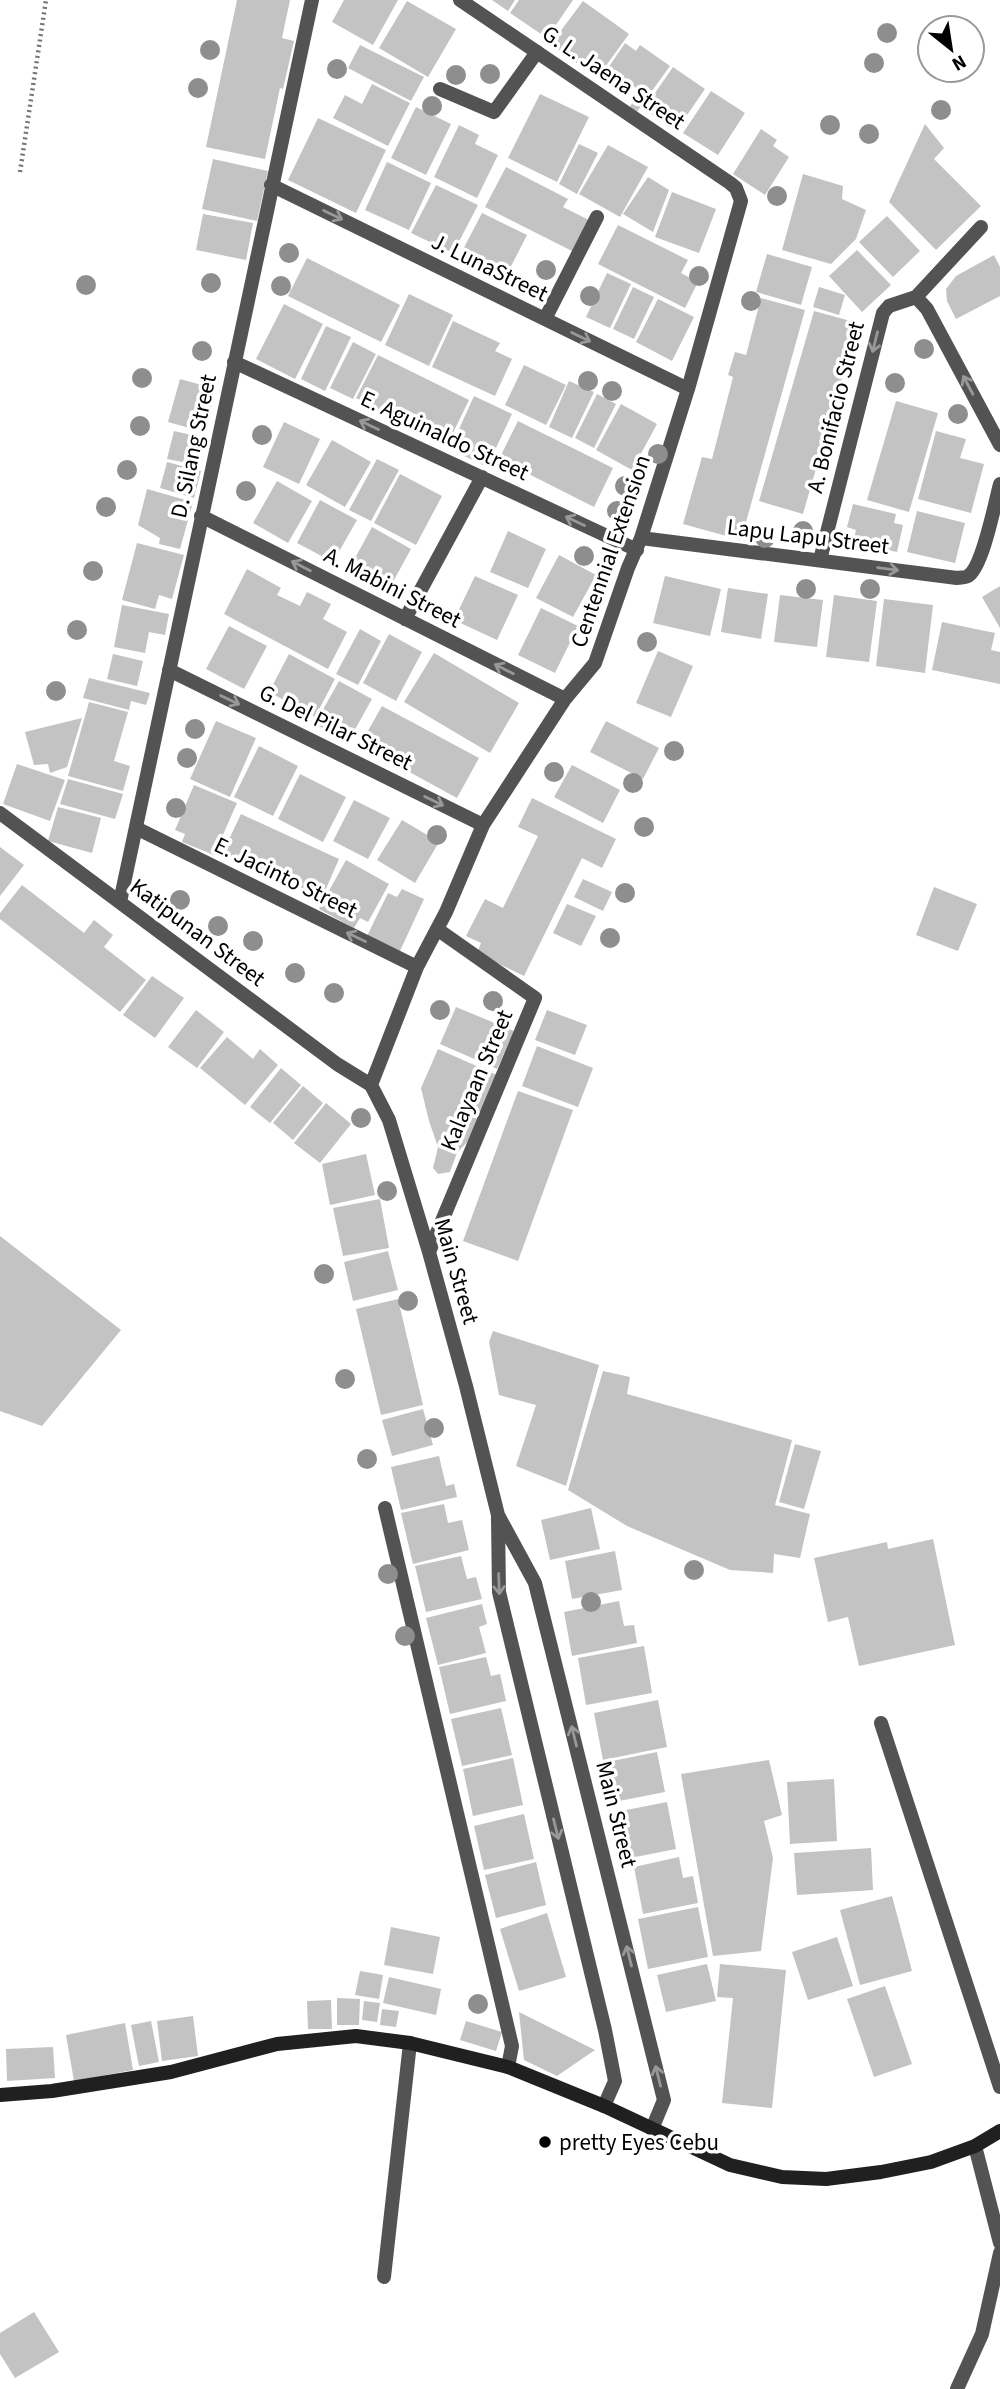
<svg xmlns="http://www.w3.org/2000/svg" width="1000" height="2389" viewBox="0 0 1000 2389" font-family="'Source Sans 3',sans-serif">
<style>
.building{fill:#c3c3c3}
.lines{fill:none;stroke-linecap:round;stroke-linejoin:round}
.path{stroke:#757575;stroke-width:4.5;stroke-dasharray:2 3.5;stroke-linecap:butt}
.lane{stroke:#535353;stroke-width:14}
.street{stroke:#535353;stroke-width:14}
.secondary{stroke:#202020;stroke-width:14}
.tree{fill:#8e8e8e}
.oneway{stroke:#989898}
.poi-dot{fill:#000;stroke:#fff;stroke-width:2.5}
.labels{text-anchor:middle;stroke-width:7;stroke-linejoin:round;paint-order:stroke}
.street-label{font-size:23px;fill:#000;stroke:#fff}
.poi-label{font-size:23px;fill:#000;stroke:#fff;text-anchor:start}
</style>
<rect width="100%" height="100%" fill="#fff"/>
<path class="building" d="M237 0H290L282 38 294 41 283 89 280 88 265 159 206 147Z
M344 0H398L373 45 332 22Z
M492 0H515L508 11Z
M519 0H573L547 38 510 13Z
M407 1 456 29 428 77 379 48Z
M583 1 629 34 597 78 551 44Z
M625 43 636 51 640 45 670 66 636 113 629 108 640 91 608 68Z
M360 45 424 77 411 101 348 68Z
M673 67 705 89 676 131 644 109Z
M372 84 410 103 388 146 333 118 345 95 362 104Z
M711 91 745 113 718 155 683 133Z
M540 94 589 117 557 182 508 158Z
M416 107 451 124 426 175 391 158Z
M318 118 386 150 356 213 288 180Z
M925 124 944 148 934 159 981 206 936 250 889 202Z
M459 125 479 135 475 144 498 155 477 198 434 177Z
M761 129 777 140 773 146 789 157 765 195 733 174Z
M579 144 598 153 577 194 559 184Z
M608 145 648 167 620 217 579 194Z
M213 159 268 171 257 221 202 209Z
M387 162 431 183 409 230 365 210Z
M506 167 568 199 563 207 589 220 572 251 485 207Z
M803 174 843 186 842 199 866 210 856 239 831 264 782 250Z
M648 177 669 190 653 232 623 214Z
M436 185 478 205 453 253 411 233Z
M672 192 716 209 699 253 655 237Z
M482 213 527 235 502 284 457 261Z
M203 214 253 223 246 260 196 250Z
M887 216 920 251 893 277 859 242Z
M618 225 688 260 681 273 698 282 685 308 598 264Z
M857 250 891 285 862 312 829 276Z
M767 254 812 267 801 305 756 292Z
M994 255 1000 267V296L956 319 947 301 946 289 956 276Z
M307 258 400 305 381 342 288 296Z
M607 273 631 284 610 328 586 317Z
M633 287 654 297 634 339 613 329Z
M819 287 845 295 839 315 813 307Z
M409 294 453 315 429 366 385 345Z
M761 298 805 310 741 540 683 524 702 457 712 459 733 377 728 375 735 352 746 355Z
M658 299 694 317 672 361 636 342Z
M284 304 323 324 295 379 256 359Z
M814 311 858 323 803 514 759 501Z
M453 321 500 343 495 351 512 359 495 396 432 367Z
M326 326 351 337 325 391 301 379Z
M353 342 376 354 353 399 330 388Z
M378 355 469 400 448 443 356 398Z
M524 365 566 385 546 425 505 405Z
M180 379 216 389 204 432 168 422Z
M569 381 594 392 572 438 549 427Z
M597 394 616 404 594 448 575 438Z
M474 396 512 414 487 467 450 449Z
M896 401 938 413 909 512 867 500Z
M621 404 657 424 632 470 596 450Z
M518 421 613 468 594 507 499 459Z
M284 422 320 439 299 484 263 467Z
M174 431 205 438 198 465 167 459Z
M936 431 966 439 960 458 984 464 971 513 918 499Z
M332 440 371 462 345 507 306 485Z
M377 459 399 470 371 521 349 510Z
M167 462 201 471 194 498 160 488Z
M400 474 442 496 416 545 374 523Z
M277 481 312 501 288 543 253 523Z
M147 489 193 502 180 549 159 544 160 538 138 525Z
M320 500 357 520 333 562 297 543Z
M853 504 896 514 894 523 903 525 897 552 853 542 856 530 847 527Z
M917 511 965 523 955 563 907 552Z
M372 527 411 549 388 591 349 569Z
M508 531 546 549 528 588 490 572Z
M137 543 184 555 172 599 159 595 155 609 122 600Z
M559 555 596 575 573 617 536 598Z
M247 569 281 588 277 595 300 606 307 592 331 604 323 619 347 632 328 669 224 614Z
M475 576 518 595 497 640 454 620Z
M665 576 721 589 710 636 653 623Z
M1000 586V628L982 597Z
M728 588 768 594 761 639 721 632Z
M780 595 823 600 817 647 774 642Z
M834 595 877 601 869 662 826 657Z
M884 599 933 605 925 673 876 666Z
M122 605 169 614 165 635 149 632 145 653 114 647Z
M541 608 578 626 555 673 518 655Z
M942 622 995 633 991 650 1000 652V684L932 670Z
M229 626 267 646 244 689 206 669Z
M360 629 381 641 358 685 336 674Z
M389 634 422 652 396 701 363 683Z
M658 651 693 666 671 717 636 703Z
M434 653 519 703 490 753 404 702Z
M113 654 143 661 137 686 107 679Z
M289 654 335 679 315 717 269 692Z
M89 678 150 693 146 705 131 701 129 710 83 698Z
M339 681 372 699 348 742 315 724Z
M89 702 128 712 114 761 130 766 123 791 68 776Z
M382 706 479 758 457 798 360 745Z
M82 718 67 767 50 773 48 764 34 765 25 732Z
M216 721 256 738 230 797 190 779Z
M606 721 659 748 643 779 590 752Z
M259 746 298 766 273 816 234 797Z
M17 764 65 780 50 821 3 804Z
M572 765 620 790 603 823 554 797Z
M300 774 346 797 323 842 278 819Z
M68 779 123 794 115 819 60 804Z
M194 785 237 803 214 855 182 842 185 834 175 830Z
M532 798 616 839 602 868 582 858 524 976 477 953 481 943 466 936 485 899 503 908 538 836 518 827Z
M354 800 390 818 368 859 333 841Z
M58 807 101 818 92 853 48 841Z
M241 814 339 859 322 898 223 852Z
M402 820 439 842 415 883 377 860Z
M0 847 24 865 0 896Z
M346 860 389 884 368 922 360 918 354 928 319 909Z
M583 879 612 892 603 911 574 897Z
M22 885 84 933 94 920 113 935 104 947 146 980 120 1012 0 919V913Z
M934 887 977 904 958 951 916 935Z
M402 889 424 899 400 951 367 936 388 893 397 897Z
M567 904 596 916 581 946 553 933Z
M152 976 184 998 155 1038 123 1015Z
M456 1007 514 1031 497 1069 440 1044Z
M196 1010 224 1032 197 1068 168 1047Z
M547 1010 587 1025 575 1055 535 1040Z
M227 1037 253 1059 260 1049 278 1065 245 1105 200 1068Z
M537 1046 593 1068 578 1107 522 1086Z
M438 1049 497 1075 468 1141 457 1153 450 1172 438 1174 433 1168 438 1147 429 1121 421 1088Z
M281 1068 301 1085 270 1123 250 1107Z
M303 1086 323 1103 293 1140 273 1123Z
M518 1091 573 1110 518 1261 463 1241Z
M326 1103 351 1124 320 1163 294 1143Z
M366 1154 375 1195 330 1205 322 1164Z
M380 1199 389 1248 343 1256 333 1208Z
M0 1236 121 1330 42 1426 0 1411Z
M388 1251 398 1290 353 1301 344 1262Z
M398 1299 423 1405 381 1415 356 1309Z
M493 1331 599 1365 566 1486 516 1466 536 1405 499 1395 489 1342Z
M603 1371 630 1377 627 1394 792 1440 775 1505 810 1514 800 1558 774 1554 773 1573 730 1570 627 1526 568 1490Z
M423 1409 433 1445 392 1456 382 1420Z
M795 1444 821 1451 804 1509 779 1502Z
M439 1456 446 1486 454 1484 457 1497 401 1510 391 1467Z
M444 1504 448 1523 462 1520 469 1550 413 1564 401 1513Z
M591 1508 600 1549 550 1560 541 1520Z
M933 1539 955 1645 859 1666 848 1617 828 1622 814 1558 887 1542 888 1549Z
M615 1551 622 1590 572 1599 565 1561Z
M461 1556 467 1579 476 1577 482 1599 426 1612 415 1566Z
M619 1601 624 1626 634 1625 637 1643 572 1656 564 1612Z
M482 1604 487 1624 479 1627 486 1653 438 1665 426 1618Z
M644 1646 652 1693 586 1705 578 1658Z
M486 1657 491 1676 500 1674 506 1701 450 1714 439 1667Z
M658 1700 667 1747 603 1760 594 1713Z
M501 1708 512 1755 462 1766 451 1719Z
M657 1752 665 1792 614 1802 607 1762Z
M513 1758 523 1805 473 1816 463 1769Z
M769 1760 782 1815 764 1821 773 1858 761 1951 713 1956 681 1774Z
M834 1779 837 1841 790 1844 787 1782Z
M667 1802 676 1849 620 1860 611 1813Z
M524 1814 534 1859 484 1870 474 1826Z
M871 1848 873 1890 797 1895 794 1853Z
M679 1857 683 1878 693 1876 698 1903 643 1914 634 1867Z
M536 1862 546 1905 496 1918 485 1875Z
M892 1896 912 1971 860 1985 840 1910Z
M698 1907 708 1957 648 1969 638 1919Z
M547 1913 566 1977 519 1991 500 1929Z
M391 1927 440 1937 433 1974 384 1965Z
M837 1937 853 1986 808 2000 792 1952Z
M707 1964 716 2001 666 2012 657 1975Z
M720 1964 786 1970 772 2108 722 2103 733 1998 717 1997Z
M360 1971 383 1975 379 1999 355 1995Z
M389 1977 441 1989 436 2015 383 2003Z
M885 1986 912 2064 874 2077 847 1999Z
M337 1998 360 1999 359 2025H337Z
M331 2000 332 2029H308L307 2001Z
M364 2001 380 2003 377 2022 362 2020Z
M382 2009 399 2011 396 2027 380 2025Z
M519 2012 595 2050 557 2076 524 2060Z
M193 2016 198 2056 162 2061 157 2021Z
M151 2021 159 2062 139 2066 131 2025Z
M466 2021 502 2032 496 2051 460 2040Z
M125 2023 133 2070 74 2081 66 2035Z
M53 2047 55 2078 7 2081 6 2049Z
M34 2312 59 2352 15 2378 0 2354V2333Z"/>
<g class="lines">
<path class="path" d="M20 172 46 0"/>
<path class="lane" d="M440 89 494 112 537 52
M385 1508 512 2046 508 2067"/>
<path class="street" d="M271 185 688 389
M916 297 927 309 1000 445
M545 319 597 217
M234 362 637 550
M201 516 565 699
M641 538 957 578C961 577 965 578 968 576 983 567 995 502 1000 484
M820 560 883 313 889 306 916 297 981 227
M405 619 482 477
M169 670 483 825
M0 813 337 1064 371 1085
M136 828 417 967
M120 902 312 0
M371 1085 417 967 446 912 483 825 565 699 595 663 628 568 641 538 688 389 741 201 736 188 730 183 460 0
M371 1085 389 1120 429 1252 466 1386 498 1515 535 1583 664 2100 652 2129
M429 1252 535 998 437 929
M498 1517 499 1592 605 2030 615 2081 604 2106
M881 1723 1000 2087
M975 2146 1000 2243
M384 2277 410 2043
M957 2389 982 2334 1000 2253"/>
<path class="secondary" d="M0 2095 52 2091 171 2072 277 2044 356 2036 410 2043 508 2067 604 2106 730 2165 782 2177 826 2179 881 2172 931 2162 975 2146 1000 2131"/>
</g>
<g class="tree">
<circle cx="887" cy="33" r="10"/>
<circle cx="210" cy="50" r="10"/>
<circle cx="874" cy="63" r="10"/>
<circle cx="337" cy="69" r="10"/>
<circle cx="490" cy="74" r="10"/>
<circle cx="456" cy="75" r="10"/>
<circle cx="198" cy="88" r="10"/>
<circle cx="432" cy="106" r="10"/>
<circle cx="941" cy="110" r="10"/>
<circle cx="830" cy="125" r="10"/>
<circle cx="869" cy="134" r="10"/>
<circle cx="777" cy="196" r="10"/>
<circle cx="289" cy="253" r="10"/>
<circle cx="546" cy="270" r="10"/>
<circle cx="699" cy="276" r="10"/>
<circle cx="211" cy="283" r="10"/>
<circle cx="86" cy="285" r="10"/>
<circle cx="281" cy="286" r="10"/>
<circle cx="590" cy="296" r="10"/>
<circle cx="751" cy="301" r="10"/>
<circle cx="924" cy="349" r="10"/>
<circle cx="202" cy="351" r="10"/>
<circle cx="142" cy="378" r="10"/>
<circle cx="588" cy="381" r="10"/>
<circle cx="895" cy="383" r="10"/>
<circle cx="612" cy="391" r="10"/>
<circle cx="958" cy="414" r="10"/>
<circle cx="140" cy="426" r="10"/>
<circle cx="262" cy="435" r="10"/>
<circle cx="658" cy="454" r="10"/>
<circle cx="127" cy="470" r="10"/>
<circle cx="625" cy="486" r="10"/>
<circle cx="246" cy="491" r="10"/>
<circle cx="106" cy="507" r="10"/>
<circle cx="617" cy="511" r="10"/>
<circle cx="803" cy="531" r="10"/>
<circle cx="765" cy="538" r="10"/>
<circle cx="584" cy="556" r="10"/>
<circle cx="93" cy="571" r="10"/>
<circle cx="806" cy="589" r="10"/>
<circle cx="870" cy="589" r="10"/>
<circle cx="77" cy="630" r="10"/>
<circle cx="647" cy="642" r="10"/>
<circle cx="56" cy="691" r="10"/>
<circle cx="195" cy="729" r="10"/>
<circle cx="674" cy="751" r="10"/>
<circle cx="187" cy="758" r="10"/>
<circle cx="554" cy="772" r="10"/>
<circle cx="633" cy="783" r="10"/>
<circle cx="176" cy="808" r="10"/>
<circle cx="644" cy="827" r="10"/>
<circle cx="437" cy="835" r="10"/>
<circle cx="625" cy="893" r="10"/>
<circle cx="180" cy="900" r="10"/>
<circle cx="218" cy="926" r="10"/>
<circle cx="610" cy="938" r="10"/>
<circle cx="253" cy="941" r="10"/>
<circle cx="295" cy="973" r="10"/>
<circle cx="334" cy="993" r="10"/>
<circle cx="493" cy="1001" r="10"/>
<circle cx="440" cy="1010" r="10"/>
<circle cx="361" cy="1118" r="10"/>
<circle cx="387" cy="1191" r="10"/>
<circle cx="324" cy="1274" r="10"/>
<circle cx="408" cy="1301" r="10"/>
<circle cx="345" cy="1379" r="10"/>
<circle cx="434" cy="1428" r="10"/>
<circle cx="367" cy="1459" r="10"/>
<circle cx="694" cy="1570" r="10"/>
<circle cx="388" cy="1574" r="10"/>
<circle cx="591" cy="1602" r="10"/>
<circle cx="405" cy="1636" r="10"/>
<circle cx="478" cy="2004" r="10"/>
</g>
<defs><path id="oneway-shaft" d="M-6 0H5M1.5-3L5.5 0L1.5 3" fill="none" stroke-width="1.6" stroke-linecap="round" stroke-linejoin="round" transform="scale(1.75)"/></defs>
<g class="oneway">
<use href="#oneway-shaft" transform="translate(333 215) rotate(26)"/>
<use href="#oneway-shaft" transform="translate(581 337) rotate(26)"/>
<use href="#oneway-shaft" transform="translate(875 342) rotate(104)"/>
<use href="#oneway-shaft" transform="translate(968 385) rotate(-118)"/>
<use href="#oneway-shaft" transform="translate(369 425) rotate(-155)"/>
<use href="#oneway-shaft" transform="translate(575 521) rotate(-155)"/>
<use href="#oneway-shaft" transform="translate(301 566) rotate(-153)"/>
<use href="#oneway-shaft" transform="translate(888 569) rotate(8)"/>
<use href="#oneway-shaft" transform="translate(504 669) rotate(-153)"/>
<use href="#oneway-shaft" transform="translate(230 700) rotate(26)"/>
<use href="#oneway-shaft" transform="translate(434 801) rotate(26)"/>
<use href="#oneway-shaft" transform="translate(356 937) rotate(-154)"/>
<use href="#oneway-shaft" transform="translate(499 1584) rotate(88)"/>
<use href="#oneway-shaft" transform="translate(574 1736) rotate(-104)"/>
<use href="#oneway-shaft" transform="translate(556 1829) rotate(76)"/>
<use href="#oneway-shaft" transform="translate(629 1956) rotate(-104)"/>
<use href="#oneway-shaft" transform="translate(658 2076) rotate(-104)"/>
</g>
<circle class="poi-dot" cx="545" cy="2142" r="7"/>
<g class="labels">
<g class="street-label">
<text transform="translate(614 77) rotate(34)" y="8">G. L. Jaena Street</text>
<text transform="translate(490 267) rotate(26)" y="8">J. LunaStreet</text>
<text transform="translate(835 407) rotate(-76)" y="8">A. Bonifacio Street</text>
<text transform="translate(445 435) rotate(25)" y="8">E. Aguinaldo Street</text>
<text transform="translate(193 446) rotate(-78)" y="8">D. Silang Street</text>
<text transform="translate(808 536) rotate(7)" y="8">Lapu Lapu Street</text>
<text transform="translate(610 551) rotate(-71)" y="8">Centennial Extension</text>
<text transform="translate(393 587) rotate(27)" y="8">A. Mabini Street</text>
<text transform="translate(336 727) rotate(26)" y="8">G. Del Pilar Street</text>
<text transform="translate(286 877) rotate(26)" y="8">E. Jacinto Street</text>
<text transform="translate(198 932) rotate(37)" y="8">Katipunan Street</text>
<text transform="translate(476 1080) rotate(-67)" y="8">Kalayaan Street</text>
<text transform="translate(457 1271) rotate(74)" y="8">Main Street</text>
<text transform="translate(617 1814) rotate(76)" y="8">Main Street</text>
</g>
<g class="poi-label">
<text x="559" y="2150">pretty Eyes Cebu</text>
</g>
</g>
<g transform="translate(951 49) rotate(150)"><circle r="33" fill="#ffffff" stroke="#999999" stroke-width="2"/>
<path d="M0-5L12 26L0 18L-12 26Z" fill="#000000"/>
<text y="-10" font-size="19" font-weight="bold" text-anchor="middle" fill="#000000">N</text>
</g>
</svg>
